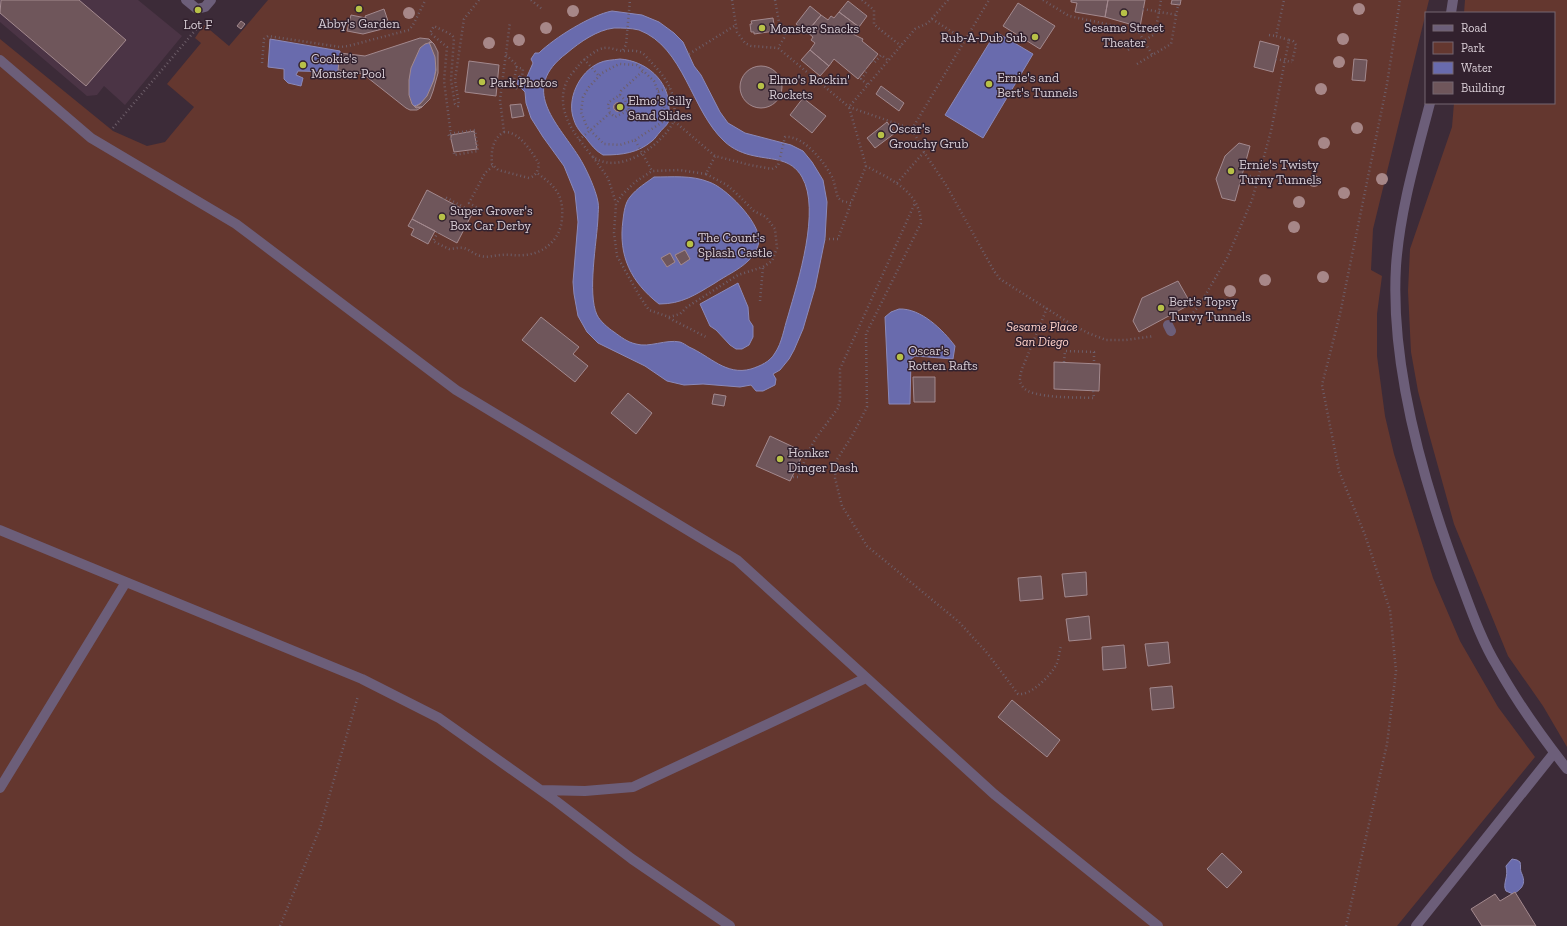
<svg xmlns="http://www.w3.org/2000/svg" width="1567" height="926" viewBox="0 0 1567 926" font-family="'Zilla Slab',serif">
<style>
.built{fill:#4b3445}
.green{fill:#64372f}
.water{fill:#696bad;stroke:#8b89b9;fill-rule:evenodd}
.building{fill:#6f565b;stroke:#a3898e}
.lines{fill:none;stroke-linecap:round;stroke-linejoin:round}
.path{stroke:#6d5e69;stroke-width:2.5;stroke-dasharray:1 3;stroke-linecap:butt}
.minor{stroke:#6c5e79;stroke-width:10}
.path-bridge{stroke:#6d5e69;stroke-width:2.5;stroke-dasharray:1 3;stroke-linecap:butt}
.tree{fill:#a78788}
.poi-dot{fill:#b7c147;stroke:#32212e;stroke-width:1.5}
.labels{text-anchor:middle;stroke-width:3;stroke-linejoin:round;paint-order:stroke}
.poi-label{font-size:13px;fill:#d9ced6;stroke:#32212e;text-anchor:start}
.park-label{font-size:13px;font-style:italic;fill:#ffd2c9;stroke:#32212e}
</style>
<rect width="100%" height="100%" fill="#3c2b38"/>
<path class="built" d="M0 0H138L182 36 125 105 104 86 97 95 87 96 0 22Z"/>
<path class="green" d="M268 0H1429L1373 229 1371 270 1382 276 1377 314V356L1385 416 1394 454 1433 578 1460 641 1498 707 1535 757 1397 926H0V39L113 131 147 146 165 142 194 107 167 84 201 43 195 38 204 25 229 46Z
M1465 0H1567V747L1543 706 1508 656 1454 524 1429 434 1418 391 1411 352 1408 291 1410 249 1452 127 1454 103H1554V13H1464Z"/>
<path class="water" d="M612 11 642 15 659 22 674 33 683 42 694 66 701 75 720 112 728 123 745 133 791 145 803 151 812 162 823 180 827 202 825 239 815 288 803 329 794 350 789 359 780 370 773 374 776 379 775 385 763 391H756L751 385 740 387 703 384 684 385 667 381 645 366 598 343 587 332 578 316 574 294 573 282 578 222 575 193 564 166 543 137 531 118 526 103 525 92 517 84 519 76 526 79 533 63 531 59 535 53H539C554 38 591 15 612 11ZM614 28C622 28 631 28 639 30 684 47 691 110 724 141 732 149 744 154 755 156 773 160 791 158 802 177 821 210 798 281 788 316 784 328 782 343 775 353 770 362 760 366 751 369 726 376 710 356 689 347 686 345 683 343 680 342 666 339 649 348 636 344 627 342 621 337 614 332 608 328 600 321 597 315 587 293 597 242 598 217 598 212 599 207 598 202 596 190 586 168 579 157 556 121 519 89 567 53 580 42 597 30 614 28Z
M996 32 1033 54 983 138 945 115Z
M270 39 340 51V55L365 58 429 42C432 47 435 53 436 59 437 74 430 108 410 106L364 72 339 68 338 72 298 71 296 75 303 78 301 86 288 83 284 79V69L268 67Z
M620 59C646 61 669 80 669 108 669 112 670 116 669 120 668 125 663 128 660 132 657 135 655 139 652 141 638 153 622 155 603 155 596 151 591 145 586 138 581 133 576 127 574 120 566 100 579 72 599 63 605 60 613 60 620 59Z
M654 177C672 177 692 175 709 182 725 187 759 221 759 240 759 247 753 257 748 261 739 270 725 276 715 283 695 295 682 304 659 304 631 282 618 256 623 220 624 212 625 203 630 197 637 188 646 183 654 177Z
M738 283 748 307 749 320 753 326V337L749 345 742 349H736L730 345 716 330 710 326 700 304Z
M899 309C921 308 943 330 955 346L953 359 915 356 911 359 910 404H889L885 317 891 312Z
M1512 859 1517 860 1520 862C1521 865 1520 869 1521 872 1526 882 1524 888 1513 894L1506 891C1502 884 1509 877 1506 866Z"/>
<path class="building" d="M1 0H79L126 40 86 86 0 13Z
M1071 0H1108L1105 17 1075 12 1077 3 1071 2Z
M1108 0H1145L1140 27 1105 17Z
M1172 0H1181L1180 5 1171 4Z
M848 1 867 16 859 27 839 12Z
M1018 3 1055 26 1040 49 1003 26Z
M810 6 821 15 807 32 796 24Z
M384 9 390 27 363 34 347 31 351 15 366 18 365 16Z
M839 12 859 27 853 34 863 39 862 41 878 54 858 79 834 59 829 66 810 50 815 43 811 40 813 37 807 32 821 15 828 20 831 16 834 18Z
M773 18 775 31 754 34V32H751L750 24H752L751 21Z
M241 21 245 24 241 29 237 26Z
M420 38 429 39 432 42 425 44 420 48 411 68 409 80V95L412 104 415 107H422L417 110H410L406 108 363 74 338 70 340 53 365 56Z
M1260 41 1279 46 1273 72 1254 67Z
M429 42H432L434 44 438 52V73L433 91 430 99 422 107 416 108 415 107 420 104 427 96 434 80 436 70 435 57Z
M810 50 829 66 820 76 801 60Z
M1354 59 1367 60 1365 81 1352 80Z
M469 61 499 65 496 96 465 92Z
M740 87a21 21 0 1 1 42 0a21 21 0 1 1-42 0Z
M881 86 904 103 899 111 876 94Z
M803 98 826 116 812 133 790 115Z
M613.5 107a4.5 4.5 0 1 1 9 0a4.5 4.5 0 1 1-9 0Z
M521 104 524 116 512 118 510 105Z
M887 122 895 133 875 148 867 138Z
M474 131 477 149 454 152 451 139V135Z
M1239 143 1250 146 1235 201 1222 198 1216 179 1225 156Z
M427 190 472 214 457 243 412 219Z
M412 219 435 231 428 244 411 235 414 229 408 226Z
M685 250 690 259 681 265 675 255Z
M670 253 675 262 667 267 661 258Z
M1178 281 1191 304 1139 332 1133 321 1142 298Z
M541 317 579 347 573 354 588 366 575 382 522 340Z
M1054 362 1100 364 1099 391 1054 389Z
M913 377H935V402H914Z
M628 393 652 413 636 434 611 413Z
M714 394 726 396 724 406 712 404Z
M770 436 804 452 790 481 756 466Z
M1086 572 1087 595 1065 597 1062 574Z
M1041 576 1043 599 1020 601 1018 578Z
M1089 616 1091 639 1069 641 1066 619Z
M1168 642 1170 663 1148 666 1145 644Z
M1124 645 1126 668 1103 670 1102 647Z
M1172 686 1174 708 1152 710 1150 688Z
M1012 700 1060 740 1047 757 998 717Z
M1222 853 1242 872 1227 888 1207 869Z
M1515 892 1536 926H1482L1471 909 1495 894 1500 901Z"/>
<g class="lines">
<path class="path" d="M531 0 542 9
M732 0 737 32 745 43 751 46 778 48 849 107 912 129 924 152 946 185 994 271 1000 279 1071 324 1088 333 1106 340H1126L1154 336
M775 0 779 22 783 26 785 33 784 38 778 48
M862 0 874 10V24L877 27 901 46
M948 0 928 23 915 29 849 107 866 166C890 179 920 191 921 223L866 334 867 407 852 436 836 461 835 478 842 506 867 546 959 622 988 654 1018 694C1031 696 1051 675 1056 665 1059 660 1059 652 1061 646
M1043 0 1069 16 1125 28 1131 25
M1143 9 1177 15
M932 19 965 40
M1135 26 1153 56
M1269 35 1276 36
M1289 40 1293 41 1296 45 1292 62
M623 50 626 45 630 0
M1128 50 1155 34 1161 0
M689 54 736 25
M506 55 517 65 513 85 517 89
M584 59 599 76
M872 61 874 63 881 55 889 61
M262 63 264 39 268 36 340 47 348 46 409 30 413 25 425 1
M1137 64 1171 44 1179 0
M516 67 523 69 522 77
M865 69 867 71 861 79 868 85
M658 91 670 88
M620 95 621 91 643 71
M674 121C677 95 669 81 651 62 648 59 644 53 640 52 635 50 627 51 622 51 616 50 610 47 604 48 597 49 584 59 579 65 576 69 571 74 568 79 556 101 567 125 582 143 585 147 589 153 593 157 620 176 662 145 674 121L715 156 750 165 772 169 778 166 785 137C804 135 826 164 833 179 835 185 836 192 838 198L842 201 851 203 866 166
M113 128 198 27
M912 129 989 0
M504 132C519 131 532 152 539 164 538 171 536 176 529 178L498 170 492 164C491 152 492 139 504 132L500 100 510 22
M451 135 444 81 447 47 430 33 434 26 452 35 454 38 451 80 455 104 458 106 459 105 455 80 464 19 479 0
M579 140 610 113 615 117 629 110 625 100 620 95 609 102 608 105 610 113
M635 140 664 121 665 109 654 81 637 65 619 64 602 73 589 87 583 97 581 112 587 127 604 144 620 145 635 140 652 171
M593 157 608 178 616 203
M706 174 679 170 652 171 635 182 622 195 616 204 614 233 617 256 640 297 649 310 669 317 680 314 687 307 738 275 763 267 772 261 777 248 775 229 766 217 754 211 738 195 727 185 706 174 715 156
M1242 174 1258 178
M897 183 924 152
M443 199 445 197 480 216 483 211 469 203 485 173 493 166
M438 232 433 241 449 249C454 249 458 247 464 248 470 250 475 255 481 256 488 258 495 255 502 255 509 254 516 256 524 255 544 254 561 239 562 218 564 195 555 186 537 173
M825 239H838L851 203
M760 301 763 267
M1047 308 1022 369C1020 376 1018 381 1023 387 1031 399 1079 397 1094 398L1093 390
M669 318 706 337
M1185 321 1199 306 1227 258 1252 200 1271 131 1289 40 1276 36 1284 0
M1064 362 1065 351 1094 352V364
M793 477H798L808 452 816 438 838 408 840 400V369L915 203
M280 926 320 828 358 696
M1346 926 1387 744 1396 671 1390 610 1365 535 1339 471 1322 385 1340 314 1387 84 1400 0"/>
<path class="minor" d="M186 0 197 9 205 7 211 0
M1451 13 1453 0
M0 60 91 138 236 224 456 390 737 560 994 794 1158 926
M1430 103C1416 157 1400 210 1396 266 1390 367 1424 484 1459 578 1470 607 1481 640 1497 666 1517 702 1542 737 1567 769
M1168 325 1171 331
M0 530 126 582 0 788
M126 582 362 679 439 718 556 801 632 859 730 926
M541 790 585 791 633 787 866 678
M1416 926 1554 753"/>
<path class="path-bridge" d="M1276 59 1292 62
M451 139 448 134 475 130 478 151 454 155V152"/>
</g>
<g class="tree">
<circle cx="1359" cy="9" r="6"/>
<circle cx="573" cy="11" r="6"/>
<circle cx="409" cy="13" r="6"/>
<circle cx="546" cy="28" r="6"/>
<circle cx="1343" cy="39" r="6"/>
<circle cx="519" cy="40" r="6"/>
<circle cx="489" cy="43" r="6"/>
<circle cx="1339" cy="62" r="6"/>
<circle cx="1321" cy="89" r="6"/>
<circle cx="1357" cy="128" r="6"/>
<circle cx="1324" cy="143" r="6"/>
<circle cx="1382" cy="179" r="6"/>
<circle cx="1314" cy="181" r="6"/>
<circle cx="1344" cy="193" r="6"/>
<circle cx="1299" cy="202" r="6"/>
<circle cx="1294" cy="227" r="6"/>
<circle cx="1323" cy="277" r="6"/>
<circle cx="1265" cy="280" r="6"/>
<circle cx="1230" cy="291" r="6"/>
</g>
<g class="poi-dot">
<circle cx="359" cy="9" r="4"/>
<circle cx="198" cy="10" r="4"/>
<circle cx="1124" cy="13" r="4"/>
<circle cx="762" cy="28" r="4"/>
<circle cx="1035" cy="37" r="4"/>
<circle cx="303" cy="65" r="4"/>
<circle cx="482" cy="82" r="4"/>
<circle cx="989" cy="84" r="4"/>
<circle cx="761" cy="86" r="4"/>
<circle cx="620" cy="107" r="4"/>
<circle cx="881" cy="135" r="4"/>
<circle cx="1231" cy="171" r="4"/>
<circle cx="442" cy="217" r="4"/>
<circle cx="690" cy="244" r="4"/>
<circle cx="1161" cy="308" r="4"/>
<circle cx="900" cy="357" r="4"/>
<circle cx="780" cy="459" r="4"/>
</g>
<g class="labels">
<g class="poi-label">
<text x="359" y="28" text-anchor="middle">Abby's Garden</text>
<text x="198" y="29" text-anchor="middle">Lot F</text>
<text x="1124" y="32" text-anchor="middle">Sesame Street<tspan x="1124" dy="15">Theater</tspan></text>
<text x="770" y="33">Monster Snacks</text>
<text x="1027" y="42" text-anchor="end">Rub-A-Dub Sub</text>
<text x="311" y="63">Cookie's<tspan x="311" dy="15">Monster Pool</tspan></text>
<text x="997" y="82">Ernie's and<tspan x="997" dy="15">Bert's Tunnels</tspan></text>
<text x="769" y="84">Elmo's Rockin'<tspan x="769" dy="15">Rockets</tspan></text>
<text x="490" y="87">Park Photos</text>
<text x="628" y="105">Elmo's Silly<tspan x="628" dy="15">Sand Slides</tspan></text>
<text x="889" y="133">Oscar's<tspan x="889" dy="15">Grouchy Grub</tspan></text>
<text x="1239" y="169">Ernie's Twisty<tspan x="1239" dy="15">Turny Tunnels</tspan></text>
<text x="450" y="215">Super Grover's<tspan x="450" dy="15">Box Car Derby</tspan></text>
<text x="698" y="242">The Count's<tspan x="698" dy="15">Splash Castle</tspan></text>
<text x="1169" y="306">Bert's Topsy<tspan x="1169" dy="15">Turvy Tunnels</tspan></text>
<text x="908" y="355">Oscar's<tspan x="908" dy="15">Rotten Rafts</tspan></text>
<text x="788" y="457">Honker<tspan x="788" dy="15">Dinger Dash</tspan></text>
</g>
<g class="park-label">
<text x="1042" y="331">Sesame Place<tspan x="1042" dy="15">San Diego</tspan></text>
</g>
</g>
<rect x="1425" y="12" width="130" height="92" fill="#32212e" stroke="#756671"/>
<rect x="1433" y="25" width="20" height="6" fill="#6c5e79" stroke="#756671"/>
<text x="1461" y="32" font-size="12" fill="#d9ced6">Road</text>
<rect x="1433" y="42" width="20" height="12" fill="#64372f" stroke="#756671"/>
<text x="1461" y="52" font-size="12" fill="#d9ced6">Park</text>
<rect x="1433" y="62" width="20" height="12" fill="#696bad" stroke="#756671"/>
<text x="1461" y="72" font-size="12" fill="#d9ced6">Water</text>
<rect x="1433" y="82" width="20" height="12" fill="#6f565b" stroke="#756671"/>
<text x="1461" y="92" font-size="12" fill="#d9ced6">Building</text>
</svg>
